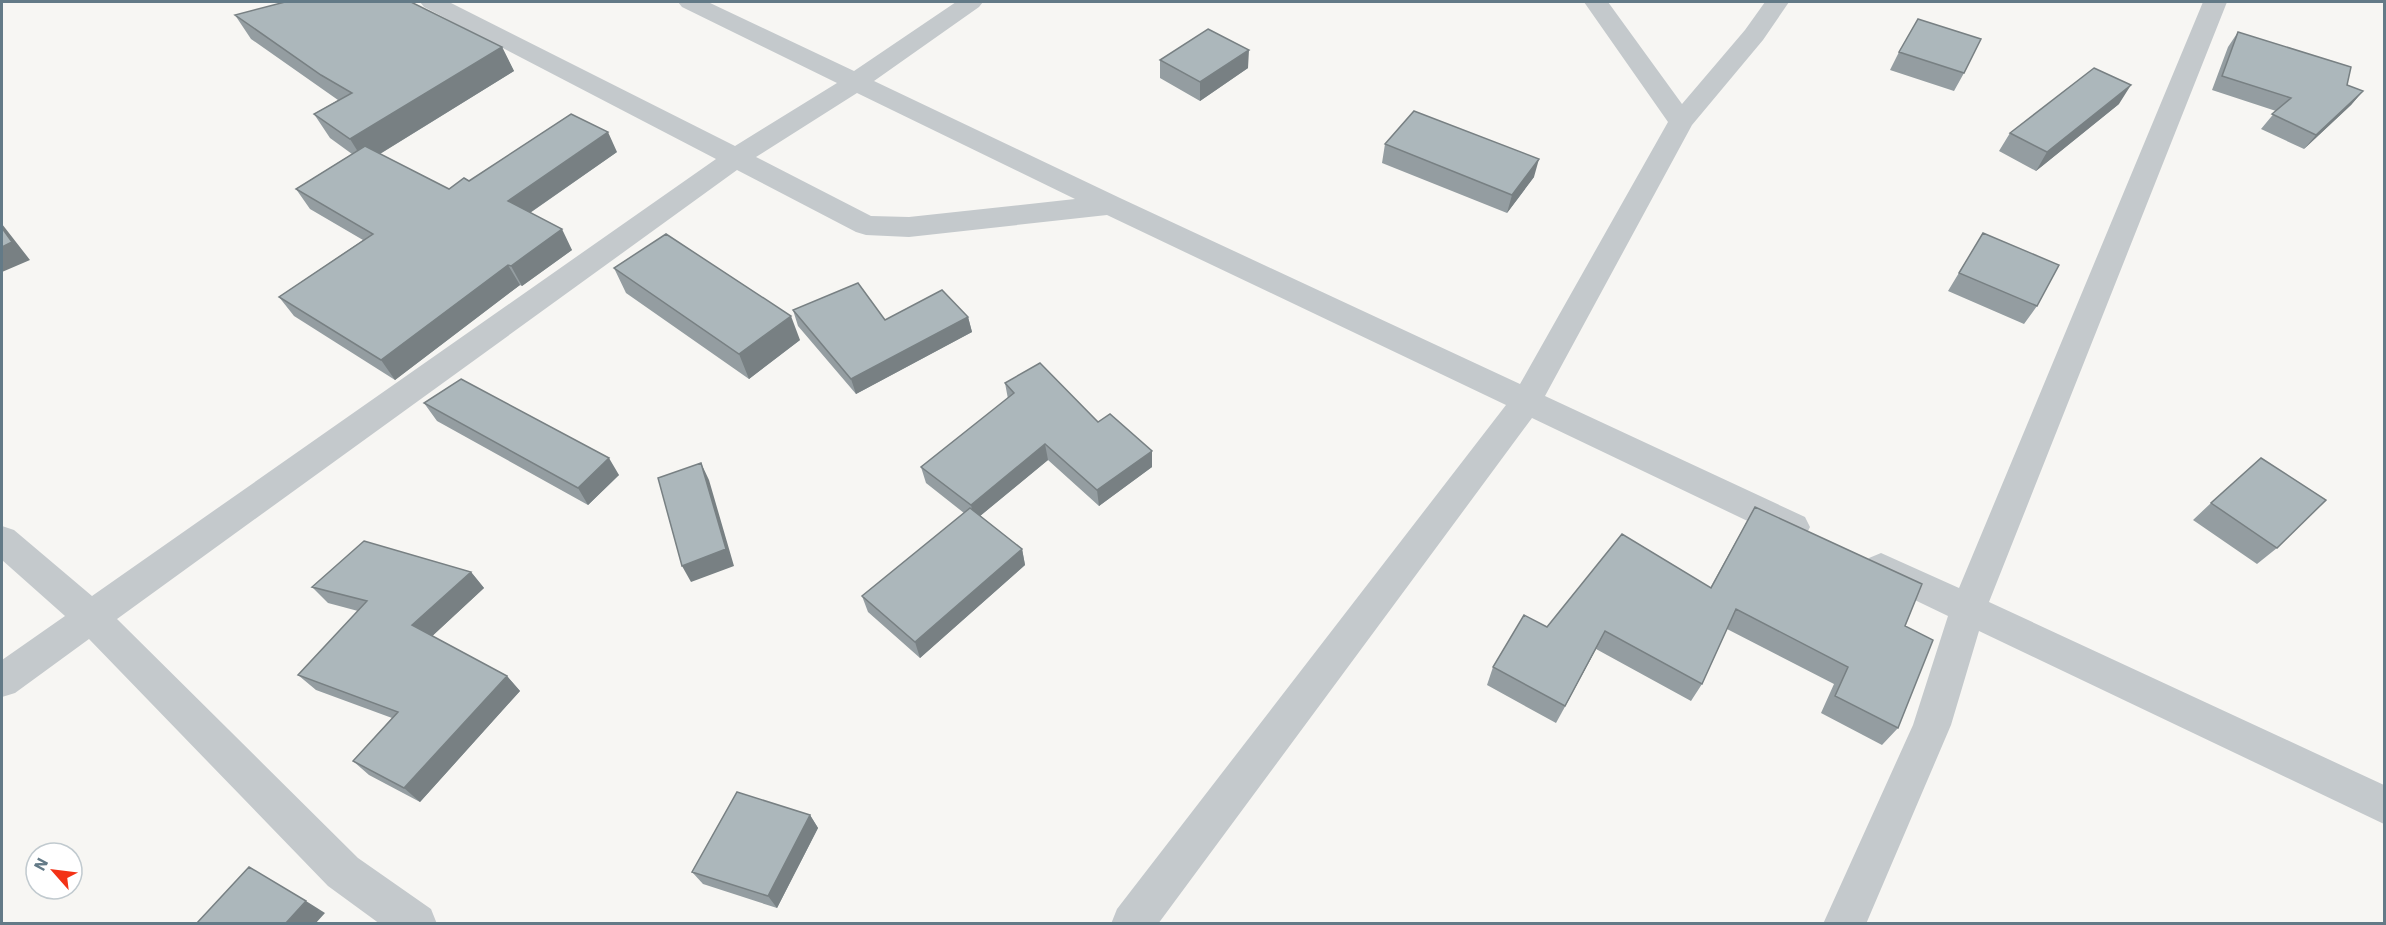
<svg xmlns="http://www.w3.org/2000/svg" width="2386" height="925" viewBox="0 0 2386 925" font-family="'IBM Plex Sans',sans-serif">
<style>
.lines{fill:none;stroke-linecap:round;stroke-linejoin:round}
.minor{fill:#c4c9cc;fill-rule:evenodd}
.wall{fill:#949da1}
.shaded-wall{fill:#788083}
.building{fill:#acb7bb;stroke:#788083;stroke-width:1.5}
</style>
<rect width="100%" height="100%" fill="#f7f6f3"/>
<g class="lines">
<path class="minor" d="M420 2H449L735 146 837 83 682 7 678 2H708L854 71 956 2H983L979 7 874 81 1120 198 1520 384 1668 122 1584 2H1608L1682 104 1745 30 1765 2H1789L1763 40 1692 125 1545 396 1805 517 1810 527 1805 537 1793 541 1781 537 1532 418 1158 924H1111L1117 909 1506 405 1107 215 909 237 866 235 856 232 737 170 117 619 358 858 431 909 437 924H380L328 886 89 639 15 693 2 697V660L65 616 2 560V526L14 530 92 596 716 159 424 7ZM857 93 1075 199 909 217 871 216 756 157Z
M2203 2H2227L1989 602 2384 785V824L1979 631 1951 725 1866 924H1823L1913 725 1948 616 1869 578 1863 568 1869 558 1881 553 1959 588Z"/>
</g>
<path class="wall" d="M235 15 502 47 514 71 380 154 449 189 469 181 617 152 530 213 572 250 522 286 520 285 395 380 294 316 279 297 363 240 310 209 296 189 352 154 330 138 314 114 338 100 251 39Z
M2238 32 2347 85 2363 91 2351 105 2304 149 2261 129 2276 111 2212 90 2228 47Z
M1899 52 1964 73 1954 91 1890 70Z
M1160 60 1248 68 1200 101 1160 78Z
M2119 104 2036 171 1999 151 2010 133Z
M1385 144 1534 177 1507 213 1382 163Z
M1983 233 2037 306 2024 324 1948 291Z
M614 268 800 340 749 379 626 293Z
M793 310 885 320 968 317 972 332 856 394 798 326Z
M1005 383 1098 422 1152 467 1099 506 1048 460 980 516 1022 549 1025 565 920 658 868 612 862 596 964 513 926 483 921 467 1008 399Z
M424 403 619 475 588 505 437 421Z
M2211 503 2277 548 2257 564 2193 520Z
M1755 507 1905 626 1898 728 1882 745 1821 713 1834 684 1727 629 1702 684 1691 701 1596 649 1556 723 1487 685 1493 667 1547 627 1710 588Z
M471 572 484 588 432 636 507 676 520 691 420 802 369 775 353 761 392 718 316 690 298 675 358 611 328 603 312 587Z
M810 815 818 828 777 908 703 884 692 872Z"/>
<path class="shaded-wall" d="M502 47 514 71 365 163 350 139Z
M1249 50 1248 68 1200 101V82Z
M2131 85 2119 104 2036 171 2047 152Z
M2363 91 2351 105 2304 149 2316 135Z
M608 132 617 152 518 221 508 201Z
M1539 159 1534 177 1507 213 1512 195Z
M2 224 30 260 2 272Z
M562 229 572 250 522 286 511 266Z
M508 265 520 285 395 380 381 360Z
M791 316 800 340 749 379 739 354Z
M968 317 972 332 856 394 851 379Z
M1045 444 1048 460 974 521 971 505Z
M1152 451V467L1099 506 1097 490Z
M609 458 619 475 588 505 578 488Z
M701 463 709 480 734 566 691 582 682 566Z
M1022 549 1025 565 920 658 915 642Z
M471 572 484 588 427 641 412 625Z
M1605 631 1596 649 1556 723 1565 706Z
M507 676 520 691 420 802 404 788Z
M810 815 818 828 777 908 768 896Z
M306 901 325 913 315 924H285Z"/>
<path class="building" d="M285 2H411L502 47 350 139 314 114 352 93 321 75 235 15Z
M1918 19 1981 39 1964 73 1899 52Z
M1208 29 1249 50 1200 82 1160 60Z
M2238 32 2351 67 2347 85 2363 91 2316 135 2272 114 2291 98 2222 76Z
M2094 68 2131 85 2047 152 2010 133Z
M1414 111 1539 159 1512 195 1385 144Z
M571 114 608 132 508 201 562 229 511 266 508 265 381 360 279 297 373 234 296 189 365 146 449 189 464 178 469 181Z
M2 228 12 242 2 247Z
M1983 233 2059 265 2037 306 1959 273Z
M666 234 791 316 739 354 614 268Z
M858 283 885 320 942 290 968 317 851 379 793 310Z
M1040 363 1098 422 1110 414 1152 451 1097 490 1045 444 971 505 921 467 1014 393 1005 383Z
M461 379 609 458 578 488 424 403Z
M2261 458 2326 500 2277 548 2211 503Z
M701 463 726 549 682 566 658 478Z
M1755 507 1922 584 1905 626 1933 640 1898 728 1835 696 1848 667 1736 609 1702 684 1605 631 1565 706 1493 667 1524 615 1547 627 1622 534 1711 588Z
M970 508 1022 549 915 642 862 596Z
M364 541 471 572 412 625 507 676 404 788 353 761 398 712 298 675 367 601 312 587Z
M737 792 810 815 768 896 692 872Z
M249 867 306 901 285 924H196Z"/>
<rect width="2386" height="925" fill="none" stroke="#637a87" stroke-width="6"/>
<g transform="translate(54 871) rotate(298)"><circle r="28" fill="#ffffff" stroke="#c1cacf" stroke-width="1.5"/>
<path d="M0-4.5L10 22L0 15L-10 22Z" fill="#f33216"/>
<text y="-9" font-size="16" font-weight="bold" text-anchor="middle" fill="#637a87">N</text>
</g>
</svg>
